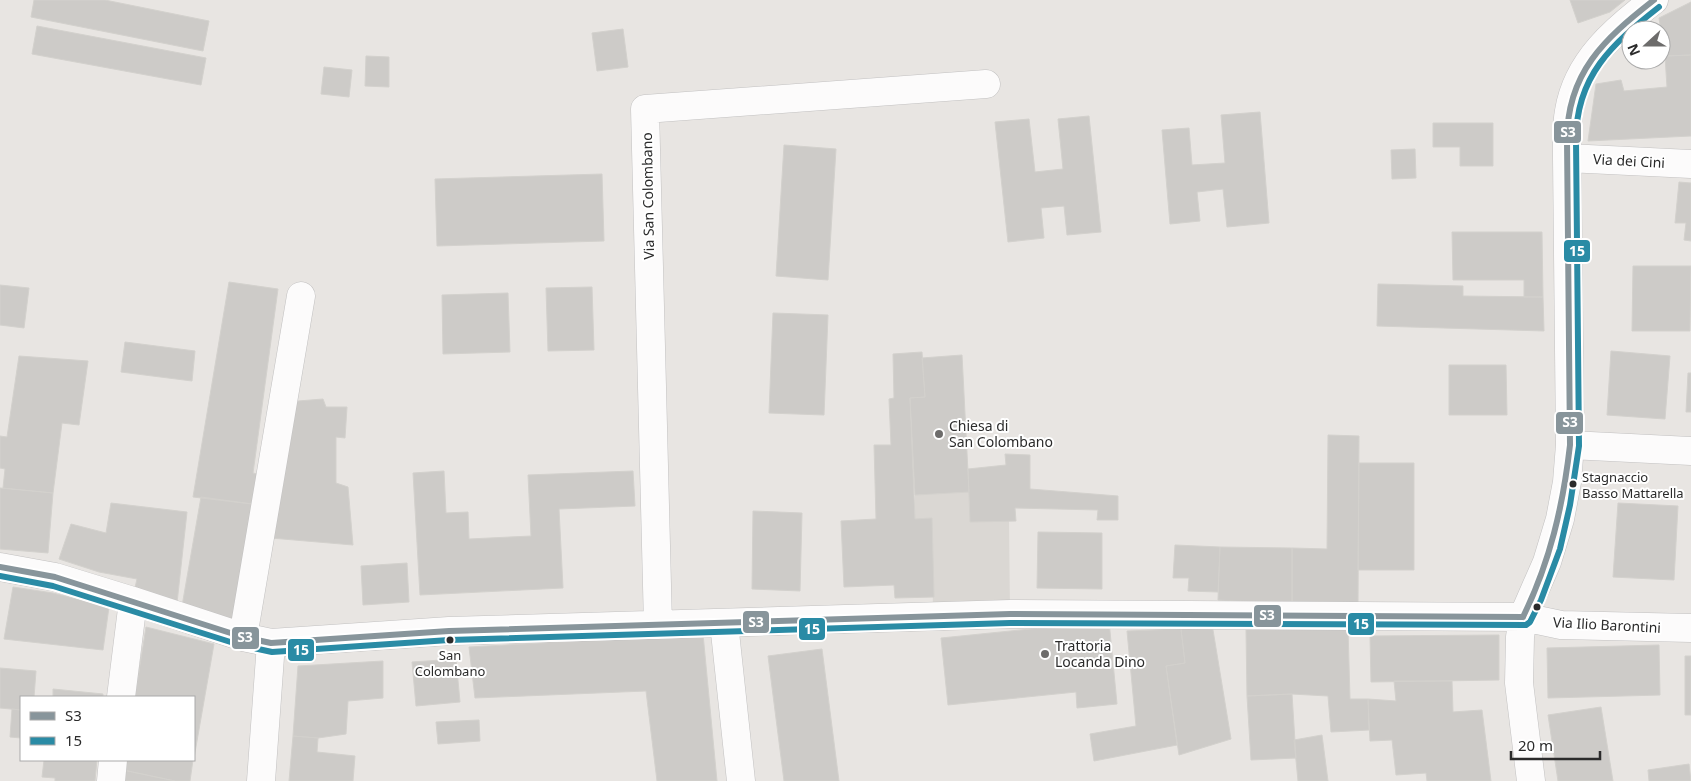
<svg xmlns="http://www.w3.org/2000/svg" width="1691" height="781" viewBox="0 0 1691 781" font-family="'Noto Sans',sans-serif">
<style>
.plaza{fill:#dad7d3}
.building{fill:#cdcbc8;stroke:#d3d1cd}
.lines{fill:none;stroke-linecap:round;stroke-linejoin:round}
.street-casing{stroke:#c2c1c1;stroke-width:29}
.street{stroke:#fcfbfb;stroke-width:28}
.bus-1-casing{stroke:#fff;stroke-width:10}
.bus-2-casing{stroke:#fff;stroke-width:10}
.bus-1{stroke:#88959b;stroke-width:6}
.bus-2{stroke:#2a8ba5;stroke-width:6}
.poi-dot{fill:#6d6c6b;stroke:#fff;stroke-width:2}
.bus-dot{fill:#2b2b2b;stroke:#fff;stroke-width:2}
.labels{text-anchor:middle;stroke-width:4;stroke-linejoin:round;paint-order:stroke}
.bus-label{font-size:13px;fill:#2b2b2b;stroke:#fff;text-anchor:start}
.street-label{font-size:14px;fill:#2b2b2b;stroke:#fff}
.poi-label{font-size:14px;fill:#2b2b2b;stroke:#fff;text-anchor:start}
.line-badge{stroke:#fff;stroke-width:2}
.badge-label{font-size:14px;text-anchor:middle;font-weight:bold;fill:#fff}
</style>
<rect width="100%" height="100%" fill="#e8e5e2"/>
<path class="plaza" d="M969 492 970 521H1009L1010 614 933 617 932 519H915V495Z"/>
<path class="building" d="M34 0H105L209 21 203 51 31 17Z
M1570 0H1625L1610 12 1578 23Z
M1691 2V55L1665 56 1659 18Z
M37 26 206 58 201 85 32 54Z
M623 29 628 67 597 71 592 33Z
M1691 55V136L1588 141 1596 84 1621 80 1624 91 1667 87 1665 56Z
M366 56 389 57V87L365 86Z
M324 67 352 70 349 97 321 94Z
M1260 112 1269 223 1227 227 1223 189 1197 192 1200 221 1170 224 1162 130 1189 128 1192 165 1225 163 1221 115Z
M1089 116 1101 232 1067 235 1064 206 1041 208 1044 238 1008 242 995 122 1029 119 1035 172 1063 169 1058 119Z
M1433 123H1493V166H1460V147H1433Z
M784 145 836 149 828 280 776 276Z
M1415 149 1416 178 1392 179 1391 150Z
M602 174 604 241 437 246 435 179Z
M1679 182 1691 183V241L1684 240 1686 223H1675Z
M1452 232H1542L1543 297H1524V280H1453Z
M1633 266H1691L1690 331H1632Z
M229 282 278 289 253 473 266 476 260 505 193 497Z
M1378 284 1463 286V296L1543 297 1544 331 1377 326Z
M0 285 29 288 24 328 0 325Z
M592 287 594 350 548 351 546 288Z
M508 293 510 352 443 354 442 295Z
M773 313 828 315 824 415 769 413Z
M125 342 195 351 192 381 121 372Z
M1611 351 1670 356 1665 419 1607 415Z
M922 352 925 397 910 398 915 519 932 518 934 597 895 598 894 585 844 587 841 521 876 519 874 445H891L889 399 894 398 893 354Z
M962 355 969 492 915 495 910 398 925 397 922 358Z
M19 356 88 361 79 425 62 423 53 493 3 488 5 469 0 468V436L7 437Z
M1449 365H1506L1507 415H1449Z
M1688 373H1691V412H1686Z
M323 399 326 407H347L345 438 336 437V483L348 487 353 545 271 538 286 402Z
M1328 435 1359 436 1358 605 1292 604V548L1327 549Z
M1005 454 1030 455V489L1118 496V520H1097L1098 510 1015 508 1016 521 970 522 968 469 1006 465Z
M1359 463H1414V570H1358Z
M444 471 446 513 468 512 469 539 531 536 528 475 633 471 635 506 559 509 563 588 420 595 413 473Z
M0 488 53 493 48 553 0 549Z
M201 497 260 505 237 622 182 606Z
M111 503 187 512 177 603 134 592 137 579 99 572 59 559 71 524 106 533Z
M1618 503 1678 506 1674 580 1613 577Z
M753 511 802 513 800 591 752 589Z
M1038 532 1102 533V589L1037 588Z
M1175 545 1220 547 1218 592 1188 591 1189 578H1173Z
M1220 547 1292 548V604L1218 600Z
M407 563 409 602 363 605 361 566Z
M13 587 53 593 109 607 103 650 4 639Z
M1109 621 1117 704 1077 708 1076 692 948 705 941 638Z
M1212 624 1231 739 1179 755 1166 666 1185 663 1181 629Z
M146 627 214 644 194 758V697H135Z
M1181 629 1185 663 1166 666 1177 745 1094 761 1090 734 1136 726 1127 631Z
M1246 629H1348L1350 699H1368L1369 730 1331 732 1328 696 1292 694 1247 696Z
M703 634 717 781H657L646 691 475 698 469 647Z
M1499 635V680L1371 682 1370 636Z
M1659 645 1660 695 1548 698 1547 648Z
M822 649 839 781H784L768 656Z
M1685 656H1691V715H1685Z
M456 659 460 702 416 706 412 662Z
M383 661V698L348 701 346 734 318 738 293 736 298 666Z
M0 668 36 671 34 697H21V710L0 708Z
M1394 681H1452L1453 712 1482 710 1491 781H1427L1426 773 1396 775 1392 740 1370 741 1368 699 1396 701Z
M53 689 103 694V697H53Z
M1292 694 1296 758 1251 760 1247 696Z
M1601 707 1613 781H1558L1548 715Z
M12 709 21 710V738L10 737Z
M479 720 480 741 438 744 436 722Z
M1322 735 1328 781H1298L1294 740Z
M293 736 318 738 317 752 355 756 353 781H289Z
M44 760H97L95 781H55V778L42 777Z
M125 760H193L190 781H175L123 770Z
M1689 764 1691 781H1649L1648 770Z
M123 770 175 781H122Z"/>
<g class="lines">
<g class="street-casing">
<path id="street" d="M1567 158 1691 164
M1570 445 1691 451
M0 567 55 577 133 601 243 637 271 643 449 631 1010 614 1523 617 1561 625 1691 628
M724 623 741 781
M658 625 645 109 986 84
M243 637 301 296
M121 697 133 601
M111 781 113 760
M261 781 271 643
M1531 781 1519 683 1520 637 1523 617 1547 562 1560 519 1567 482 1570 445 1567 158C1567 143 1566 126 1569 111 1577 61 1616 29 1654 0"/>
</g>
<use href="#street" class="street"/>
<g class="bus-1-casing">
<path id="bus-1" d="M0 567 55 577 243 637 271 643 449 631 1010 614 1523 617
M1523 617C1550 562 1563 506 1570 445L1567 140C1567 73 1604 39 1654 0"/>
</g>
<g class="bus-2-casing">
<path id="bus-2" d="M0 576 53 586 240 645 272 652 449 640 1010 623 1526 625 1530 622 1541 600 1560 549 1570 505 1579 446 1576 140C1576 76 1612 44 1659 7"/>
</g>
<use href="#bus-1" class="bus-1"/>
<use href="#bus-2" class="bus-2"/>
</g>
<g class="poi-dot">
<circle cx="939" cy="434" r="5"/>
<circle cx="1045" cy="654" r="5"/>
</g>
<g class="bus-dot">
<circle cx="1573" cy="484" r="4.5"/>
<circle cx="1537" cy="607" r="4.5"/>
<circle cx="450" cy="640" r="4.5"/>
</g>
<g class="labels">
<g class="bus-label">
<text x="1582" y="482">Stagnaccio<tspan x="1582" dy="16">Basso Mattarella</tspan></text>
<text x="450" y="660" text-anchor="middle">San<tspan x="450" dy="16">Colombano</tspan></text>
</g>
<g class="street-label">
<text transform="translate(1629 161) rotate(3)" y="5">Via dei Cini</text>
<text transform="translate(648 196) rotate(-91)" y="5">Via San Colombano</text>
<text transform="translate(1607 625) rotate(3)" y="5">Via Ilio Barontini</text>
</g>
<g class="poi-label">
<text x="949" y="431">Chiesa di<tspan x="949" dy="16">San Colombano</tspan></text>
<text x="1055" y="651">Trattoria<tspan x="1055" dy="16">Locanda Dino</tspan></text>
</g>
</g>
<g class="line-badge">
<rect x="1553" y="120" width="29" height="24" rx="5" fill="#88959b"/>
<rect x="1563" y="239" width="28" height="24" rx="5" fill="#2a8ba5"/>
<rect x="1555" y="411" width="29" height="24" rx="5" fill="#88959b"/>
<rect x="1253" y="604" width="29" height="24" rx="5" fill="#88959b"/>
<rect x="742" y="610" width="28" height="24" rx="5" fill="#88959b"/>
<rect x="1347" y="612" width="28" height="24" rx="5" fill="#2a8ba5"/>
<rect x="798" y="617" width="28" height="24" rx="5" fill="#2a8ba5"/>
<rect x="231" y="626" width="29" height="24" rx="5" fill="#88959b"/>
<rect x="287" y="638" width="28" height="24" rx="5" fill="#2a8ba5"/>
</g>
<g class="badge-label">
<text x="1568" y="137">S3</text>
<text x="1577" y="256">15</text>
<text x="1570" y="427">S3</text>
<text x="1267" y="620">S3</text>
<text x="756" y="627">S3</text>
<text x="1361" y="629">15</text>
<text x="812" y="634">15</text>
<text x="245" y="642">S3</text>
<text x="301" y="655">15</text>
</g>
<rect x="20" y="696" width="175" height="65" fill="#ffffff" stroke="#aaaaaa"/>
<rect x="30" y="712" width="25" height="8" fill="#88959b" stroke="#aaaaaa"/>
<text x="65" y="721" font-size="15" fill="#2b2b2b">S3</text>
<rect x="30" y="737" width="25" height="8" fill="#2a8ba5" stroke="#aaaaaa"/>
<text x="65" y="746" font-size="15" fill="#2b2b2b">15</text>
<g transform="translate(1646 45) rotate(249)"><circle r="24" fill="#ffffff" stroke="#aaaaaa"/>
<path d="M0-4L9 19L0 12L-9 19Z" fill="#6d6c6b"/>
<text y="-8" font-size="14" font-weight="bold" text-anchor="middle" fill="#2b2b2b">N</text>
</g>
<path d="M1511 751v8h89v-8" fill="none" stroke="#2b2b2b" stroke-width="2.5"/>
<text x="1518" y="751" font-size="15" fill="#2b2b2b" stroke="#ffffff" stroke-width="4" paint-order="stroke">20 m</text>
</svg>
